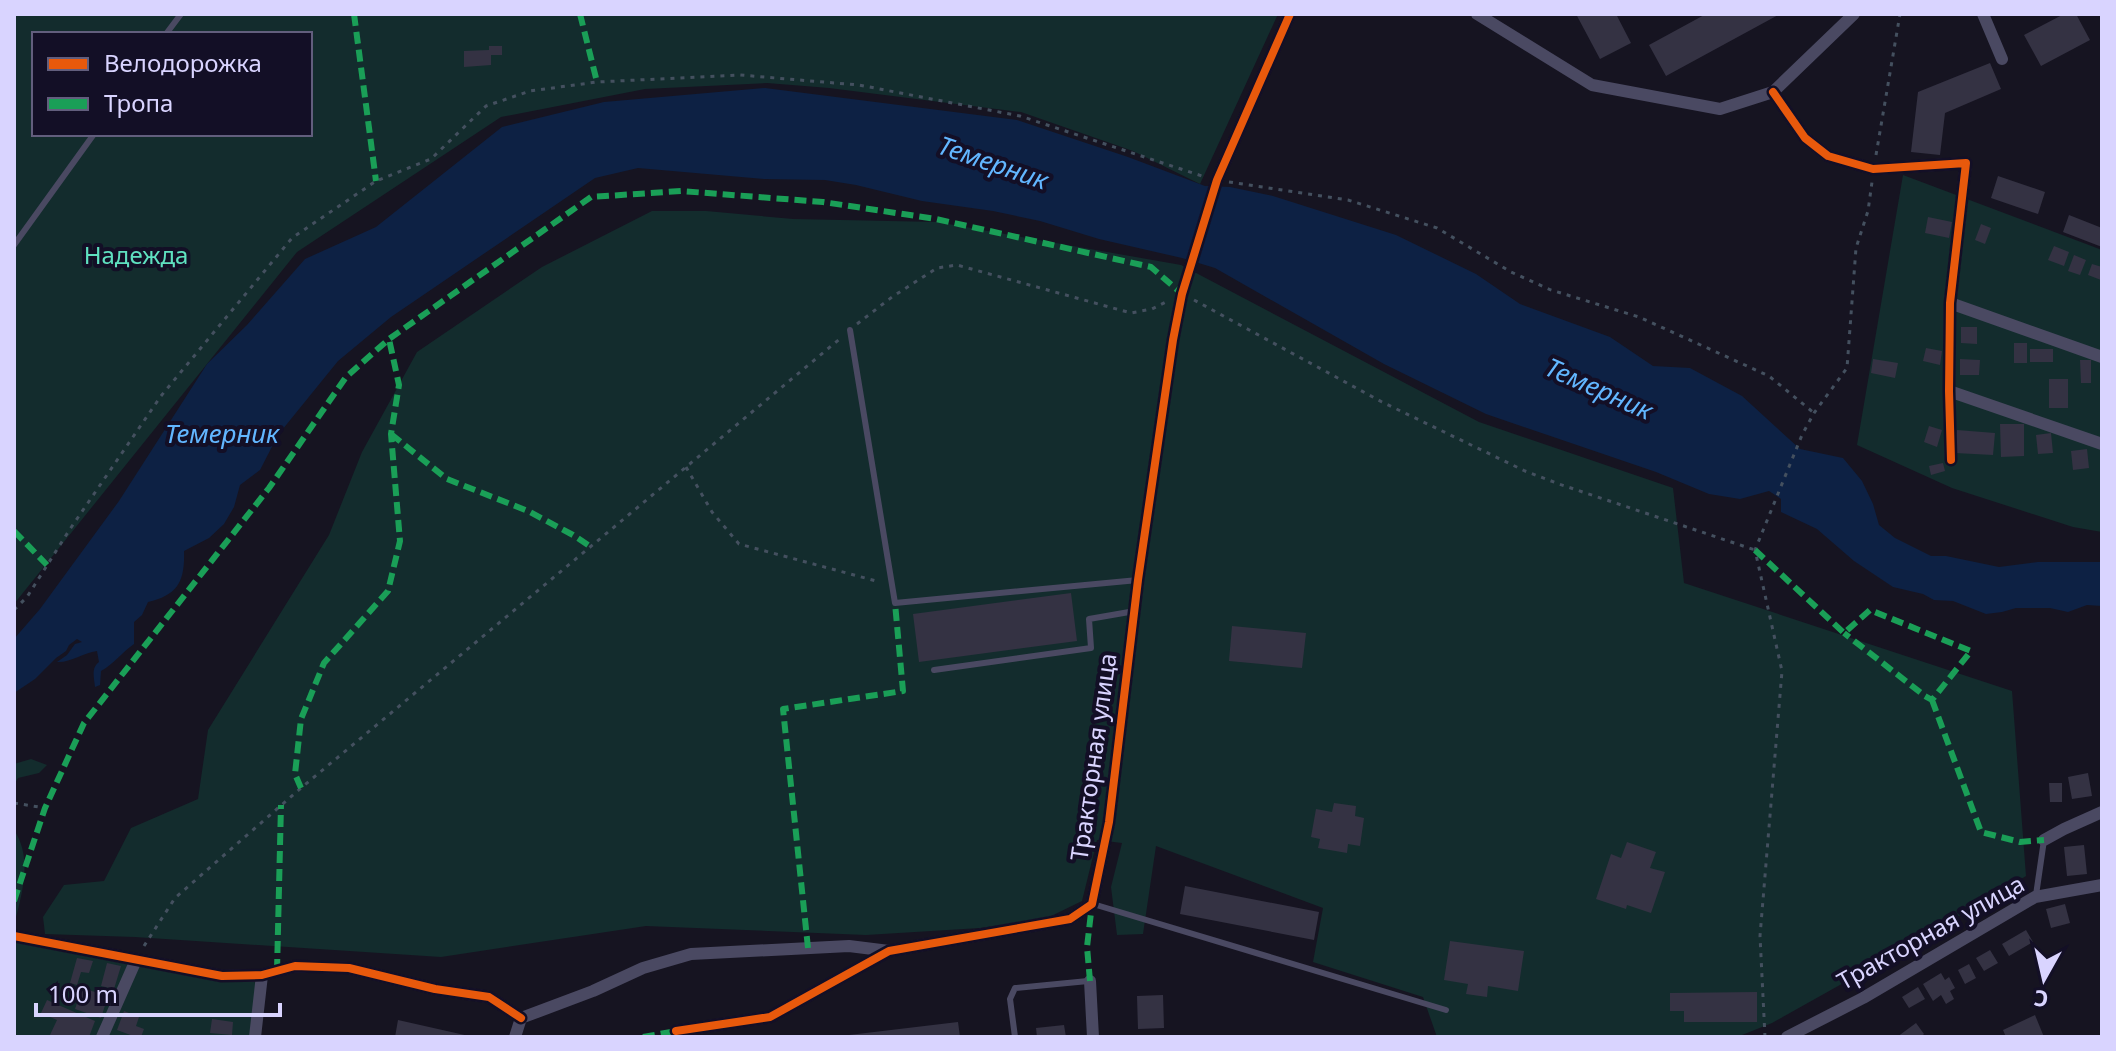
<svg xmlns="http://www.w3.org/2000/svg" width="2116" height="1051" viewBox="0 0 2116 1051" font-family="'Noto Sans',sans-serif">
<style>
.green{fill:#132c2d;fill-rule:evenodd}
.water{fill:#0d2144}
.building{fill:#343243}
.lines{fill:none;stroke-linecap:round;stroke-linejoin:round}
.path{stroke:#44505f;stroke-width:3;stroke-dasharray:4 6;stroke-linecap:butt}
.lane{stroke:#4a4962;stroke-width:6}
.street{stroke:#4a4962;stroke-width:12}
.quiet{stroke:#1a9f57;stroke-width:6;stroke-dasharray:12 6;stroke-linecap:butt}
.cycleway-casing{stroke:#130f26;stroke-width:13}
.cycleway{stroke:#e8590c;stroke-width:8}
.labels{text-anchor:middle;stroke-width:8;stroke-linejoin:round;paint-order:stroke}
.park-label{font-size:24px;fill:#5fe0c0;stroke:#130f26}
.street-label{font-size:24px;fill:#d9d4ff;stroke:#130f26}
.water-label{font-size:26px;font-style:italic;fill:#62b6ff;stroke:#130f26}
</style>
<rect width="100%" height="100%" fill="#161421"/>
<path class="green" d="M14 14H1278L1200 184 1133 151 1021 112 829 88 767 83 645 89 501 117 297 252 14 604ZM34 34H310V134H34Z
M1903 175 2102 250V532L2073 527 1952 488 1857 445Z
M652 211H706L793 219 937 222 1181 265 1479 422 1673 488 1684 583 2012 691 2026 876 1897 953 1772 1023 1737 1037H1437L1423 997 1313 962 1323 908 1156 846 1143 934 1117 935 1111 887 1122 843 1097 840 1082 901 1045 919 980 928 866 935 646 926 441 957 135 937 45 934 43 917 64 885 104 881 131 828 198 799 208 730 329 535 362 452 417 352 542 267Z
M31 759 47 765 39 773 18 778 14 785V764Z
M14 830C33 858 22 894 14 925Z
M14 932 259 983 254 1037H14Z"/>
<path class="water" d="M765 88 1017 120 1128 157 1205 186 1230 187 1273 196 1396 235 1476 274 1520 304 1610 337 1653 366 1690 368 1742 396 1800 449 1843 458 1862 481 1873 504 1879 525 1895 538 1931 556H1946L1999 567 2038 562H2102V606L2087 605 2068 612 2050 608H2016L2002 612 1986 614 1953 601 1934 600 1923 594 1893 587 1854 561 1817 529 1781 512V499L1769 491 1740 499 1709 494 1656 472 1486 414 1384 364 1215 268 1182 258 1099 239 1040 221 993 211 922 201 856 185 825 180 764 179 638 168 595 178 391 317 338 361 278 435 260 470 240 485 234 507 224 524 209 538 184 551C185 581 178 595 148 602L142 615 134 622V644C121 653 114 664 101 671L100 685 95 687C94 677 91 668 99 662L97 651C83 653 70 663 57 662L67 655 75 644 82 642 77 639 69 645 66 651 56 658 35 679 14 693V639L40 609 119 501 207 364 247 325 305 259 376 227 502 127 604 102Z"/>
<path class="building" d="M1576 14H1616L1631 43 1600 59Z
M1706 14H1780L1666 76 1649 45Z
M2064 14H2076L2090 40 2041 66 2024 35Z
M489 46H502V55H491V65L464 67V51L489 50Z
M1990 63 2001 89 1945 113 1940 155 1911 152 1918 92Z
M1998 176 2045 192 2038 214 1991 198Z
M2069 215 2102 228V247L2063 232Z
M1928 217 1952 222 1949 238 1925 233Z
M1981 224 1991 228 1985 244 1975 240Z
M2054 246 2069 252 2064 266 2048 260Z
M2074 255 2086 260 2080 275 2068 271Z
M2092 264 2102 267 2101 280 2088 275Z
M1961 327H1977V344L1961 343Z
M2014 343H2027V363H2014Z
M1926 348 1942 351 1940 365 1923 361Z
M2030 349H2053V362H2030Z
M1873 359 1898 363 1895 378 1871 373Z
M1960 359 1980 360 1979 375H1960Z
M2080 360H2091V383H2081Z
M2049 379H2068V408H2049Z
M2000 424H2024V456L2001 457Z
M1929 426 1942 430 1937 447 1924 442Z
M1957 430 1995 433 1993 455 1955 453Z
M2051 433 2053 453 2038 454 2036 435Z
M2087 449 2089 468 2073 470 2071 451Z
M1943 463 1945 471 1931 475 1929 466Z
M1071 593 1077 641 919 662 913 614Z
M1232 626 1306 633 1302 668 1229 661Z
M2088 773 2092 796 2072 799 2068 777Z
M2049 783H2062V802H2050Z
M1334 803 1356 806 1355 816 1364 818 1360 846 1348 844 1347 853 1318 848 1320 839 1311 837 1316 809 1332 812Z
M1627 842 1656 852 1650 868 1665 872 1651 913 1627 905 1626 909 1596 899 1611 854 1621 858Z
M2084 845 2087 874 2067 876 2064 847Z
M1185 886 1319 912 1314 940 1180 914Z
M2065 904 2070 923 2051 928 2046 909Z
M2026 930 2033 942 2009 956 2002 944Z
M1450 941 1524 951 1518 991 1488 986 1487 997 1466 994 1468 984 1444 980Z
M1990 950 1998 963 1984 971 1976 958Z
M77 958 93 961 89 973 81 972 77 985 70 983Z
M107 963 121 966 114 989 101 986Z
M1969 964 1976 978 1965 984 1958 970Z
M1941 973 1945 980 1949 977 1955 988 1950 991 1954 999 1946 1004 1941 995 1933 1001 1923 984Z
M1918 987 1925 999 1909 1008 1902 997Z
M82 988 108 996 101 1018 75 1009Z
M1757 992V1022H1684V1011H1670V993Z
M1163 995 1164 1028 1138 1029 1137 996Z
M47 1000 95 1021 89 1037H55L50 1035 57 1020 41 1013Z
M124 1011 139 1017 136 1026 144 1029 141 1037H136L117 1030Z
M2035 1015 2044 1037H2006L2003 1030Z
M212 1019 233 1022 232 1035 210 1033Z
M398 1020 469 1036V1037H395Z
M958 1022 960 1037H849V1035Z
M1916 1023 1924 1034 1921 1037H1897Z
M1064 1025 1066 1037H1037L1036 1028Z"/>
<g class="lines">
<path class="path" d="M1876 155 1900 14
M1229 182 1348 200 1437 228 1511 272 1551 290 1639 317 1769 376 1814 413
M1194 300 1382 402 1525 471 1559 484 1755 550
M857 324 892 297 937 268 957 265 1131 313 1152 309 1166 302
M686 467 712 512 739 544 880 582
M14 610 27 597 70 529 161 396 292 238 376 181 431 159 486 106 530 91 597 82 740 75 859 85 1020 116 1202 176
M14 803 45 808
M144 946 175 898 207 870 301 788 842 337
M1765 1037 1760 936 1782 671 1755 550 1802 435 1814 413 1847 368 1856 248 1868 211 1872 182"/>
<path class="lane" d="M166 34 181 14
M14 245 94 134
M850 330 895 603 1138 580
M934 670 1091 648 1089 619 1135 611
M2036 895 2044 840
M1093 904 1446 1010
M1015 1037 1010 999 1015 988 1088 981"/>
<path class="street" d="M1477 14 1592 85 1720 109 1773 92 1854 14
M1983 14 2002 59
M1773 92 1805 138 1828 156 1873 169 1966 163 1950 303 1949 391 1951 460
M1950 303 2102 357
M1949 391 2102 444
M2044 840 2064 829 2102 812
M14 936 222 976 262 975 295 966 349 968 435 989 489 997 521 1018
M1090 981 1093 1037
M521 1018 593 991 643 968 691 954 849 946 889 951
M676 1031 770 1017 889 951 1070 919 1092 904 1109 822 1138 580 1173 340 1182 294 1217 180 1290 14
M102 1037 136 960
M255 1037 262 975
M515 1037 521 1018
M1787 1037 1863 998 2035 897 2102 885"/>
<path class="quiet" d="M354 14 376 181
M580 14 597 82
M391 434 447 479 528 511 573 535 591 547
M14 531 47 565
M1755 550 1844 633 1870 610 1971 651 1932 700 1925 696 1844 633
M1932 700 1981 832 2020 842 2044 840
M301 788 295 774 301 719 324 663 388 591 400 541 391 434 399 385 389 339
M14 901 45 808 84 723 269 488 346 377 389 339 591 197 681 191 823 202 936 219 1151 267 1182 294
M808 948 783 709 903 691 895 603
M277 971 281 805
M1090 981 1087 947 1092 904
M643 1037 676 1031"/>
<g class="cycleway-casing">
<path id="cycleway" d="M1773 92 1805 138 1828 156 1873 169 1966 163 1950 303 1949 391 1951 460
M14 936 222 976 262 975 295 966 349 968 435 989 489 997 521 1018
M676 1031 770 1017 889 951 1070 919 1092 904 1109 822 1138 580 1173 340 1182 294 1217 180 1290 14"/>
</g>
<use href="#cycleway" class="cycleway"/>
</g>
<g class="labels">
<g class="park-label">
<text x="136" y="264">Надежда</text>
</g>
<g class="street-label">
<text transform="translate(1094 757) rotate(-82)" y="8">Тракторная улица</text>
<text transform="translate(1931 933) rotate(-29)" y="8">Тракторная улица</text>
</g>
<g class="water-label">
<text transform="translate(993 163) rotate(19)" y="9">Темерник</text>
<text transform="translate(1599 389) rotate(24)" y="9">Темерник</text>
<text x="222" y="443">Темерник</text>
</g>
</g>
<rect width="2116" height="1051" fill="none" stroke="#d9d4ff" stroke-width="32"/>
<rect x="32" y="32" width="280" height="104" fill="#130f26" stroke="#625e7d" stroke-width="2"/>
<rect x="48" y="58" width="40" height="12" fill="#e8590c" stroke="#625e7d" stroke-width="2"/>
<text x="104" y="72" font-size="24" fill="#d9d4ff">Велодорожка</text>
<rect x="48" y="98" width="40" height="12" fill="#1a9f57" stroke="#625e7d" stroke-width="2"/>
<text x="104" y="112" font-size="24" fill="#d9d4ff">Тропа</text>
<g transform="translate(2044 979) rotate(188)" stroke="#130f26" stroke-width="6" paint-order="stroke">
<path d="M0-6L14 30L0 20L-14 30Z" fill="#d9d4ff"/>
<text y="-12" font-size="22" font-weight="bold" text-anchor="middle" fill="#d9d4ff">С</text>
</g>
<path d="M36 1003v12h244v-12" fill="none" stroke="#d9d4ff" stroke-width="4"/>
<text x="48" y="1003" font-size="24" fill="#d9d4ff" stroke="#130f26" stroke-width="6" paint-order="stroke">100 m</text>
</svg>
